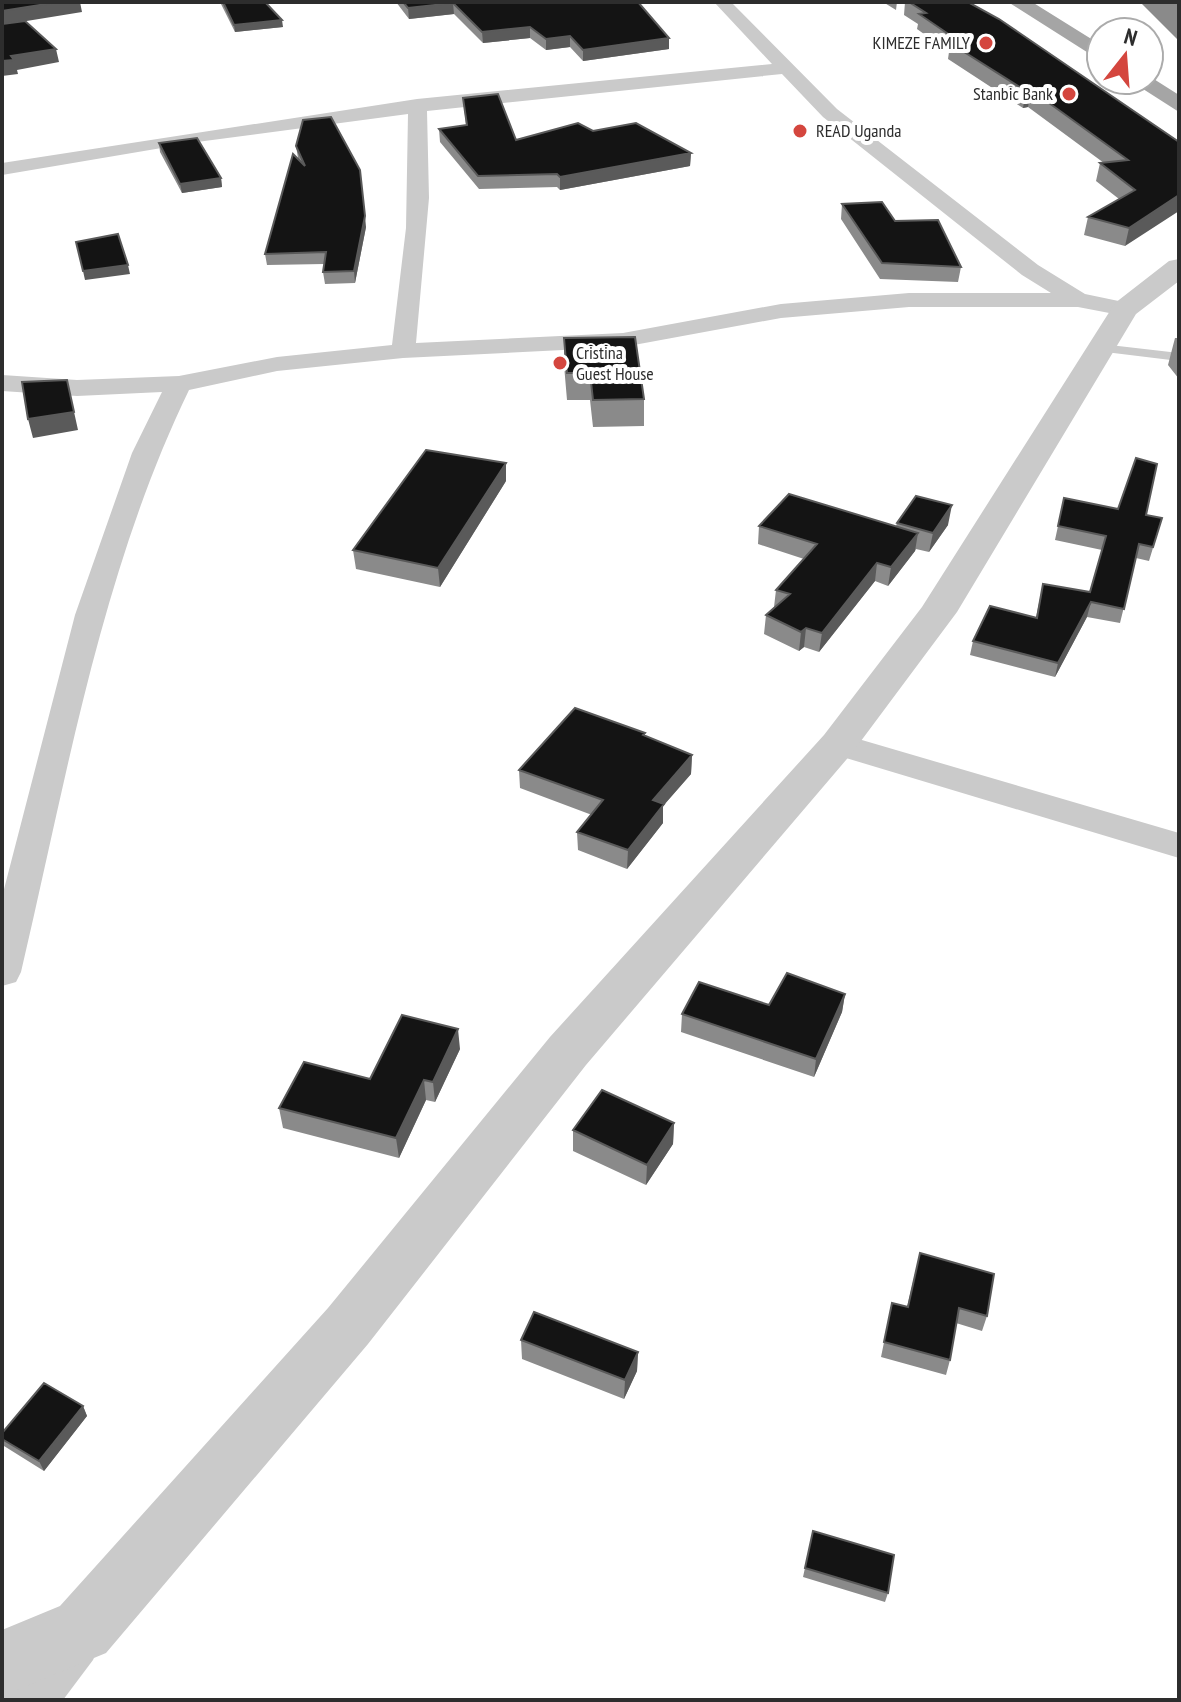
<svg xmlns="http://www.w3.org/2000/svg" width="1181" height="1702" viewBox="0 0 1181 1702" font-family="'PT Sans Narrow',sans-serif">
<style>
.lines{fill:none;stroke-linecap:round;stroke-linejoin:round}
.service{fill:#cacaca;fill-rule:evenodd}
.minor{fill:#cacaca;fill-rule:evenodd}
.tertiary{fill:#cacaca;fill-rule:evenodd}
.primary{fill:#a5a5a5;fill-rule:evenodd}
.wall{fill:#8a8a8a}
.shaded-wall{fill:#5a5a5a}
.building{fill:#141414;stroke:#5a5a5a;stroke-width:2}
.poi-dot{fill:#d4463e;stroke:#fff;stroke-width:3}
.labels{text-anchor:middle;stroke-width:8;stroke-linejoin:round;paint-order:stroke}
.far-poi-label{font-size:18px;fill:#2d2d2d;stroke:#fff;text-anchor:end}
</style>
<rect width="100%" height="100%" fill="#fff"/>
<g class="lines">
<path class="service" d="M1101 344 1179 353V361L1097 351V345Z"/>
<path class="minor" d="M714 2H731L837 109 1038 265 1085 294 1133 304 1137 309 1133 314 1125 316 1078 307H909L781 318 623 347 403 358 277 371 189 390C101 572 67 776 21 972L16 982 2 986V897L75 615 132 453 162 392 77 396 2 391V375L77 380 179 376 277 357 392 345 406 228 408 114 197 142 2 175V163L417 99 772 64ZM782 74 823 117 1022 275 1051 293H909L781 304 623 333 416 343 429 198 427 111Z
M838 733 1179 833V858L826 752 821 744 826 736Z
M74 1614 93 1622 101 1641 93 1660 63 1700H2C11 1670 46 1626 74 1614Z"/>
<path class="tertiary" d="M1179 259V281L1136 314 957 612 852 753 586 1065 368 1344 106 1653 2 1696V1630L60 1606 328 1308 550 1037 824 735 922 607 1115 303 1169 261Z"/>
<path class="primary" d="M1008 2H1032L1101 45V61Z
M1149 76 1179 95V112L1129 80H1149Z"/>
</g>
<path class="wall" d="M220 2H265L283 27 235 32Z
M396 2H638L669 38V49L583 61 570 47 546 50 530 38 483 43 454 14 409 19Z
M883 2H897L896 10Z
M905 2H968L1179 142 1125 246 1084 235 1088 217 1119 199 1096 181 1100 163H1104L1028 107 1023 108 948 59 949 52 917 29 918 24 904 15Z
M1140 2H1179V41Z
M463 98 516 140 593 131 691 153 690 166 560 190 557 187 479 189 440 142 439 129 466 125Z
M159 143 221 178 222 187 182 193 160 152Z
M296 146 366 227 355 283 325 284 323 272 324 264 267 265 265 254 298 158Z
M842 204 961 267 958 282 880 279 841 219Z
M564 338 644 399V426L593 427 590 400H567L564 365Z
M1175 338H1179V379L1168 365Z
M506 481 440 587 356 569 353 550Z
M1064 498 1162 518 1149 561 1136 558 1120 623 1087 617 1055 677 970 655 973 641 1036 617 1043 584 1090 592 1102 550 1055 540Z
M897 523 948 525 929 552 916 549 915 551 888 586 875 581 819 652 804 647 799 651 764 634 766 615 774 607 776 590 804 559 758 544 759 526H896Z
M645 733V736L692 755 691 774 663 806V823L627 869 578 850 577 832 592 815 520 788 519 770Z
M845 994 842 1012 814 1077 681 1032 682 1014 769 1005Z
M460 1049 435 1102 426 1100 399 1158 283 1128 279 1108Z
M674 1123 673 1144 646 1185 573 1151V1130Z
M920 1253 987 1316 982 1331 956 1323 950 1360 946 1375 881 1357 892 1303 907 1307Z
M521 1340 638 1352 637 1371 624 1399 522 1359Z
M83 1406 87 1416 44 1471 4 1446 2 1443V1433Z
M813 1531 888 1593 885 1602 803 1577Z"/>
<path class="shaded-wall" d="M59 2H80L82 12 2 25V11Z
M453 3 454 14 409 19 408 8Z
M282 20 283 27 235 32 234 25Z
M530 27V38L483 43 482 32Z
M570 36V47L546 50V39Z
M669 38V49L583 61V50Z
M56 49 59 62 17 70 18 74 2 76V61L11 56Z
M1031 90 1028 107 1023 108 1026 91Z
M691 153 690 166 560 190V177Z
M221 178 222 187 182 193 180 184Z
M1179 195V211L1125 246 1129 228Z
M365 216 366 227 355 283 354 271Z
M128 265 130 274 85 280 83 271Z
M67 380 78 430 33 438 28 419Z
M506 463V481L440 587 438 568Z
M952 505 948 525 929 552 933 533Z
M918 533 915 551 888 586 891 567Z
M877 563 875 581 819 652 822 633Z
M1091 602 1087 617 1055 677 1058 663Z
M806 628 804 647 799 651 801 632Z
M692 755 691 774 663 806V823L627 869 628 850 653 800Z
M845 994 842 1012 814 1077 816 1059Z
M458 1029 460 1049 435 1102 433 1082Z
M424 1080 426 1100 399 1158 396 1138Z
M674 1123 673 1144 646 1185 647 1165Z
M638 1352 637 1371 624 1399 625 1380Z
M83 1406 87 1416 44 1471 39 1461Z"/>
<path class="building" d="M2 2H59L2 11Z
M223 2H265L282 20 234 25Z
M403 2H638L669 38 583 50 570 36 546 39 530 27 482 32 453 3 408 8Z
M909 2H968L999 19 1179 142V195L1129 228 1088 217 1135 190 1100 163 1128 160 1031 90 1026 91 950 43 960 42 919 14 926 13Z
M25 21 56 49 11 56 14 60 2 61V24Z
M498 94 516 140 578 123 593 131 636 123 691 153 560 177 557 174 478 176 439 129 467 125 463 98Z
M331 117 360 170 365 216 354 271 323 272 326 252 265 254 293 154 305 166 296 146 303 120Z
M197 138 221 178 180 184 159 143Z
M882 202 895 221 938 220 961 267 882 263 842 204Z
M118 234 128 265 83 271 76 242Z
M635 337 644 399 593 400 590 373H567L564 338Z
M67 380 74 412 28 419 22 382Z
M426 450 506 463 438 568 353 550Z
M1136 458 1157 464 1146 515 1162 518 1153 547 1139 544 1124 609 1091 602 1058 663 973 641 990 606 1037 618 1043 584 1090 592 1106 536 1058 526 1064 498 1118 509Z
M789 494 918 533 891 567 877 563 822 633 806 628 801 632 766 615 790 594 776 590 817 544 759 526Z
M916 496 952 505 933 533 897 523Z
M575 708 645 733 643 735 692 755 653 800 664 804 628 850 577 832 603 800 519 770Z
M787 973 845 994 816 1059 682 1014 699 982 769 1005Z
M402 1015 458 1029 433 1082 424 1080 396 1138 279 1108 304 1062 370 1079Z
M602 1090 674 1123 647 1165 573 1130Z
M920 1253 994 1274 987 1316 959 1308 950 1360 884 1342 892 1303 908 1307Z
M534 1312 638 1352 625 1380 521 1340Z
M44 1383 83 1406 39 1461 2 1439V1433Z
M813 1531 894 1555 888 1593 805 1568Z"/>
<g class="poi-dot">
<circle cx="986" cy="43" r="8"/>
<circle cx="1069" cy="94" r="8"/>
<circle cx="800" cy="131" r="8"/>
<circle cx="560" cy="363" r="8"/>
</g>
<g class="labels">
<g class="far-poi-label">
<text x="970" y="49">KIMEZE FAMILY</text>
<text x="1053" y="100">Stanbic Bank</text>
<text x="816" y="137" text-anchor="start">READ Uganda</text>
<text x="576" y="359" text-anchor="start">Cristina<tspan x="576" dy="21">Guest House</tspan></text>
</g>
</g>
<rect width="1181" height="1702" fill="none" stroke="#2d2d2d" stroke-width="8"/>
<g transform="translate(1125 56) rotate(17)"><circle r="38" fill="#ffffff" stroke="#ababab" stroke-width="2"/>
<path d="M0-6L14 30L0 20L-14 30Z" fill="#d4463e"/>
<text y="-12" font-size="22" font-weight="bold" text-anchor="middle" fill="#2d2d2d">N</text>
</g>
</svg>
